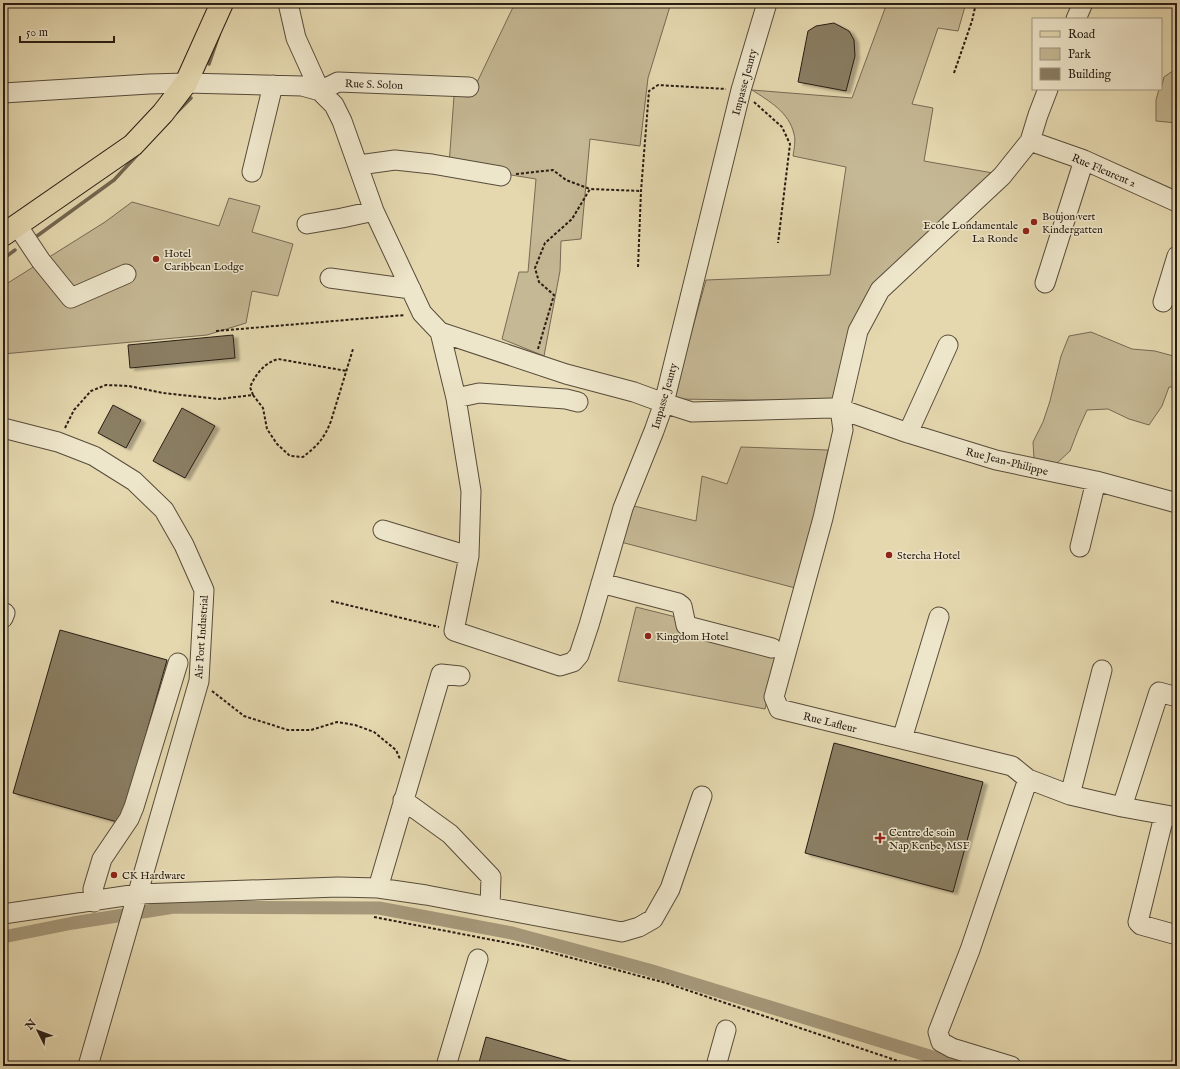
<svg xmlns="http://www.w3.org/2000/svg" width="1180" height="1069" viewBox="0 0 1180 1069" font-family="'IM FELL English',serif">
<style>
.green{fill:#c5b894;stroke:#766a54}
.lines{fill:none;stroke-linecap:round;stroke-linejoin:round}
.stream{stroke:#736751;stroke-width:3.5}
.canal{stroke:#a5987a;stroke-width:13}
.building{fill:#8a7e64;stroke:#281d13;filter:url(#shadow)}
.minor-casing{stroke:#574c3a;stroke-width:21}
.major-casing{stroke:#281d13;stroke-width:24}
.path{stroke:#281d13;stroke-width:2;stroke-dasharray:3 2;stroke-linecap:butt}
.minor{stroke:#eee6cb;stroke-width:19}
.major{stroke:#e5d8af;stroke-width:22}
.poi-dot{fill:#8f2418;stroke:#eee6cb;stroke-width:1.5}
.labels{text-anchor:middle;stroke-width:3;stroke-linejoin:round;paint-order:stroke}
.street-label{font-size:11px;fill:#281d13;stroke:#eee6cb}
.poi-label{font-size:11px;fill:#281d13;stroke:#eee6cb;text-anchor:start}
</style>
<defs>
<filter id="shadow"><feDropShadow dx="4.5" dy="2.5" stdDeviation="1" flood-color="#0004"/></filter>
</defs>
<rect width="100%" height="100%" fill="#e5d8af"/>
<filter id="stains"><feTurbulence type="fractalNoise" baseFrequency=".005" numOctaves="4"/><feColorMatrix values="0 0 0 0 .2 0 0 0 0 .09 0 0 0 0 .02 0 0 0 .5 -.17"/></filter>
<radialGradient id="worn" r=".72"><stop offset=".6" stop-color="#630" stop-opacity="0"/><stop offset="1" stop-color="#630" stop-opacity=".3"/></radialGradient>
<path class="green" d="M515 3H671L648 78 640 146 590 139 581 239 561 241 560 271 544 356 502 339 519 272H528L536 179 449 165 454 96 470 97Z
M887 3H966L958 31 938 28 912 104 933 108 924 161 993 173 871 291 834 401 673 399 706 280 830 275 846 167 793 156C794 149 796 140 794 134 789 112 769 101 752 90L852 98Z
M1177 68V123L1156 121V100L1159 89H1161L1164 77Z
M229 198 260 206 252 232 293 244 278 296 252 291 246 323 207 335 3 354V286L105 222 132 202 219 226Z
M1091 332 1132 349 1155 351 1177 357V387H1169L1162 406 1149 425 1129 419 1108 409 1087 410 1078 430 1070 451 1055 465 1034 459 1033 442 1043 422 1050 401 1061 356 1069 336Z
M741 447 828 450 799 589 617 541 630 505 696 521 702 476 727 484Z
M636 607 780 643 765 709 618 681Z"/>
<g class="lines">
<path class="stream" d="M209 64 219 35
M175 114 191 98
M37 236 114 180 140 152
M3 259 15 250"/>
<path class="canal" d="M3 937 73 923 174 907 379 908 512 933 649 970 962 1066"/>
</g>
<path class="building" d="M834 23 849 31 854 40 855 56 846 91 798 82 808 31 816 26Z
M233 335 235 358 130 368 128 345Z
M113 405 141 420 126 448 98 433Z
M182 408 215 426 185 478 153 461Z
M60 630 167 660 121 823 13 793Z
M834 743 983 782 953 892 805 853Z
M486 1037 587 1066H478Z"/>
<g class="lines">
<g class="minor-casing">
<path id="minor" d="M288 3 296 38 320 91 334 105 342 121 374 211 422 313 440 332 456 398 471 491 469 556 454 631 560 666 573 662 579 655 589 625 623 508 654 431 664 403 741 90 767 3
M1076 19 1083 3
M1048 89 1038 115 1030 141 1002 176 880 290 858 331 840 409 843 430 823 518 774 697 779 709 1012 766 1028 779 1070 795 1122 807 1177 817
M3 93 149 84 186 83 302 86 320 91 338 82 469 87
M1030 141 1084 160 1177 202
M359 165 395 160 432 164 501 176
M252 172 273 85
M307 224 342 218 374 211
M17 225 41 261 71 298 126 274
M330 278 411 289
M1045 283 1084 160
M1163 302 1177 256
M440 332 566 374 634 392 664 403 692 412 831 408 840 409 908 433 996 460 1096 481 1177 503
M456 398 479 393 566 399 578 402
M3 428 58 442 94 456 134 481 164 510 184 545 204 590 199 681 88 1066
M908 433 948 345
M383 530 469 556
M1080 547 1096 481
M601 583 678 603 682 606 686 625 691 627 772 648
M3 618 5 613
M902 739 939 617
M1070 795 1102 670
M403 800 450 834 491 877 490 907
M1122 807 1159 692 1177 697
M1164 816 1138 922 1141 925 1177 935
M378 888 441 674 460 676
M94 902 93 889 102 859 129 819 134 807 178 663
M3 914 138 894 338 887 378 888 426 895 622 932 639 927 653 919 670 889 702 796
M446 1066 478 959
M716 1066 726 1030
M1011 1066 952 1048 941 1042 938 1032 970 950 1028 779"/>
</g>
<g class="major-casing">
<path id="major" d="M3 235 133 145 163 113 186 83 222 3"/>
</g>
<path class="path" d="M954 73 972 21 976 3
M754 102 782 127 790 144 778 243
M516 174 553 170 566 180 590 189
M638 267 641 191 649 91 658 85 726 89
M216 331 405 315
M538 349 554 295 539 282 535 268 545 243 572 219 590 189 641 191
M253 395 250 387C256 374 264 363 278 359L347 371
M65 428 74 410 91 391 106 385 129 386 163 393 219 399 253 395 263 408 267 429 277 444 290 456 303 457C318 445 324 439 331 421L353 349
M331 601 439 627
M212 691 244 716 288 730H311L337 722 355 725 374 732 396 750 400 759
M374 917 534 948 666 983 913 1066"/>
<use href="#minor" class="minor"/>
<use href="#major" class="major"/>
</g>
<g class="poi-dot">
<circle cx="1034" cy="222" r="4"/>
<circle cx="1026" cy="231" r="4"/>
<circle cx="156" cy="259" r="4"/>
<circle cx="889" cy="555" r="4"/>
<circle cx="648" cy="636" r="4"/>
<path d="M878 832h4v4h4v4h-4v4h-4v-4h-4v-4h4z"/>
<circle cx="114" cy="875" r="4"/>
</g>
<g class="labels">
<g class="street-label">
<text transform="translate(744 82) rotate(-75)" y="4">Impasse Jeanty</text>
<text transform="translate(374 84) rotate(2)" y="4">Rue S. Solon</text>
<text transform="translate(1104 170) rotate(23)" y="4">Rue Fleurent 2</text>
<text transform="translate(664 396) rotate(-74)" y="4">Impasse Jeanty</text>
<text transform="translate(1007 461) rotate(14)" y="4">Rue Jean-Philippe</text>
<text transform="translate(201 637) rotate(-86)" y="4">Air Port Industrial</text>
<text transform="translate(830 722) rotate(14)" y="4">Rue Lafleur</text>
</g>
<g class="poi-label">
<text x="1042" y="220">Boujon vert<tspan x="1042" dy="13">Kindergatten</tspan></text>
<text x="1018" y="229" text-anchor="end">Ecole Londamentale<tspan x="1018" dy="13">La Ronde</tspan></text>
<text x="164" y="257">Hotel<tspan x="164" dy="13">Caribbean Lodge</tspan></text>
<text x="897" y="559">Stercha Hotel</text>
<text x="656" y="640">Kingdom Hotel</text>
<text x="889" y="836">Centre de soin<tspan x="889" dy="13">Nap Kenbe, MSF</tspan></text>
<text x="122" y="879">CK Hardware</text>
</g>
</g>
<rect width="1180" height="1069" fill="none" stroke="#e5d8af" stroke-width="16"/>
<rect x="4" y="4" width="1172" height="1061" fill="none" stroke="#281d13" stroke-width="2"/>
<rect x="8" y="8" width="1164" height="1053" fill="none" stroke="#281d13"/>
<rect x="1032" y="18" width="130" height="72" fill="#eee6cb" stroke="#9f9681"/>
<rect x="1040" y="31" width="20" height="6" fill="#e5d8af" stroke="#9f9681"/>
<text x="1068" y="38" font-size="12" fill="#281d13">Road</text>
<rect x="1040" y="48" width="20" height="12" fill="#c5b894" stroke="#9f9681"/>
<text x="1068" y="58" font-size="12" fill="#281d13">Park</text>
<rect x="1040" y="68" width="20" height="12" fill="#8a7e64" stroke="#9f9681"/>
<text x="1068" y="78" font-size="12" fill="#281d13">Building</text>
<g transform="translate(38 1031) rotate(312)" stroke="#eee6cb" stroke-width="3" paint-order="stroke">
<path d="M0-3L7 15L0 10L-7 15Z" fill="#281d13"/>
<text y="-6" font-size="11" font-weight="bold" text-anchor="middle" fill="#281d13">N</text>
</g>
<path d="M20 36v6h94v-6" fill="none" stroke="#281d13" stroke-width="2"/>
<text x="26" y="36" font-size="12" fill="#281d13" stroke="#eee6cb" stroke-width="3" paint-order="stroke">50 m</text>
<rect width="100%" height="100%" filter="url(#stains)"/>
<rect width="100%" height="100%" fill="url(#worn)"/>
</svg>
